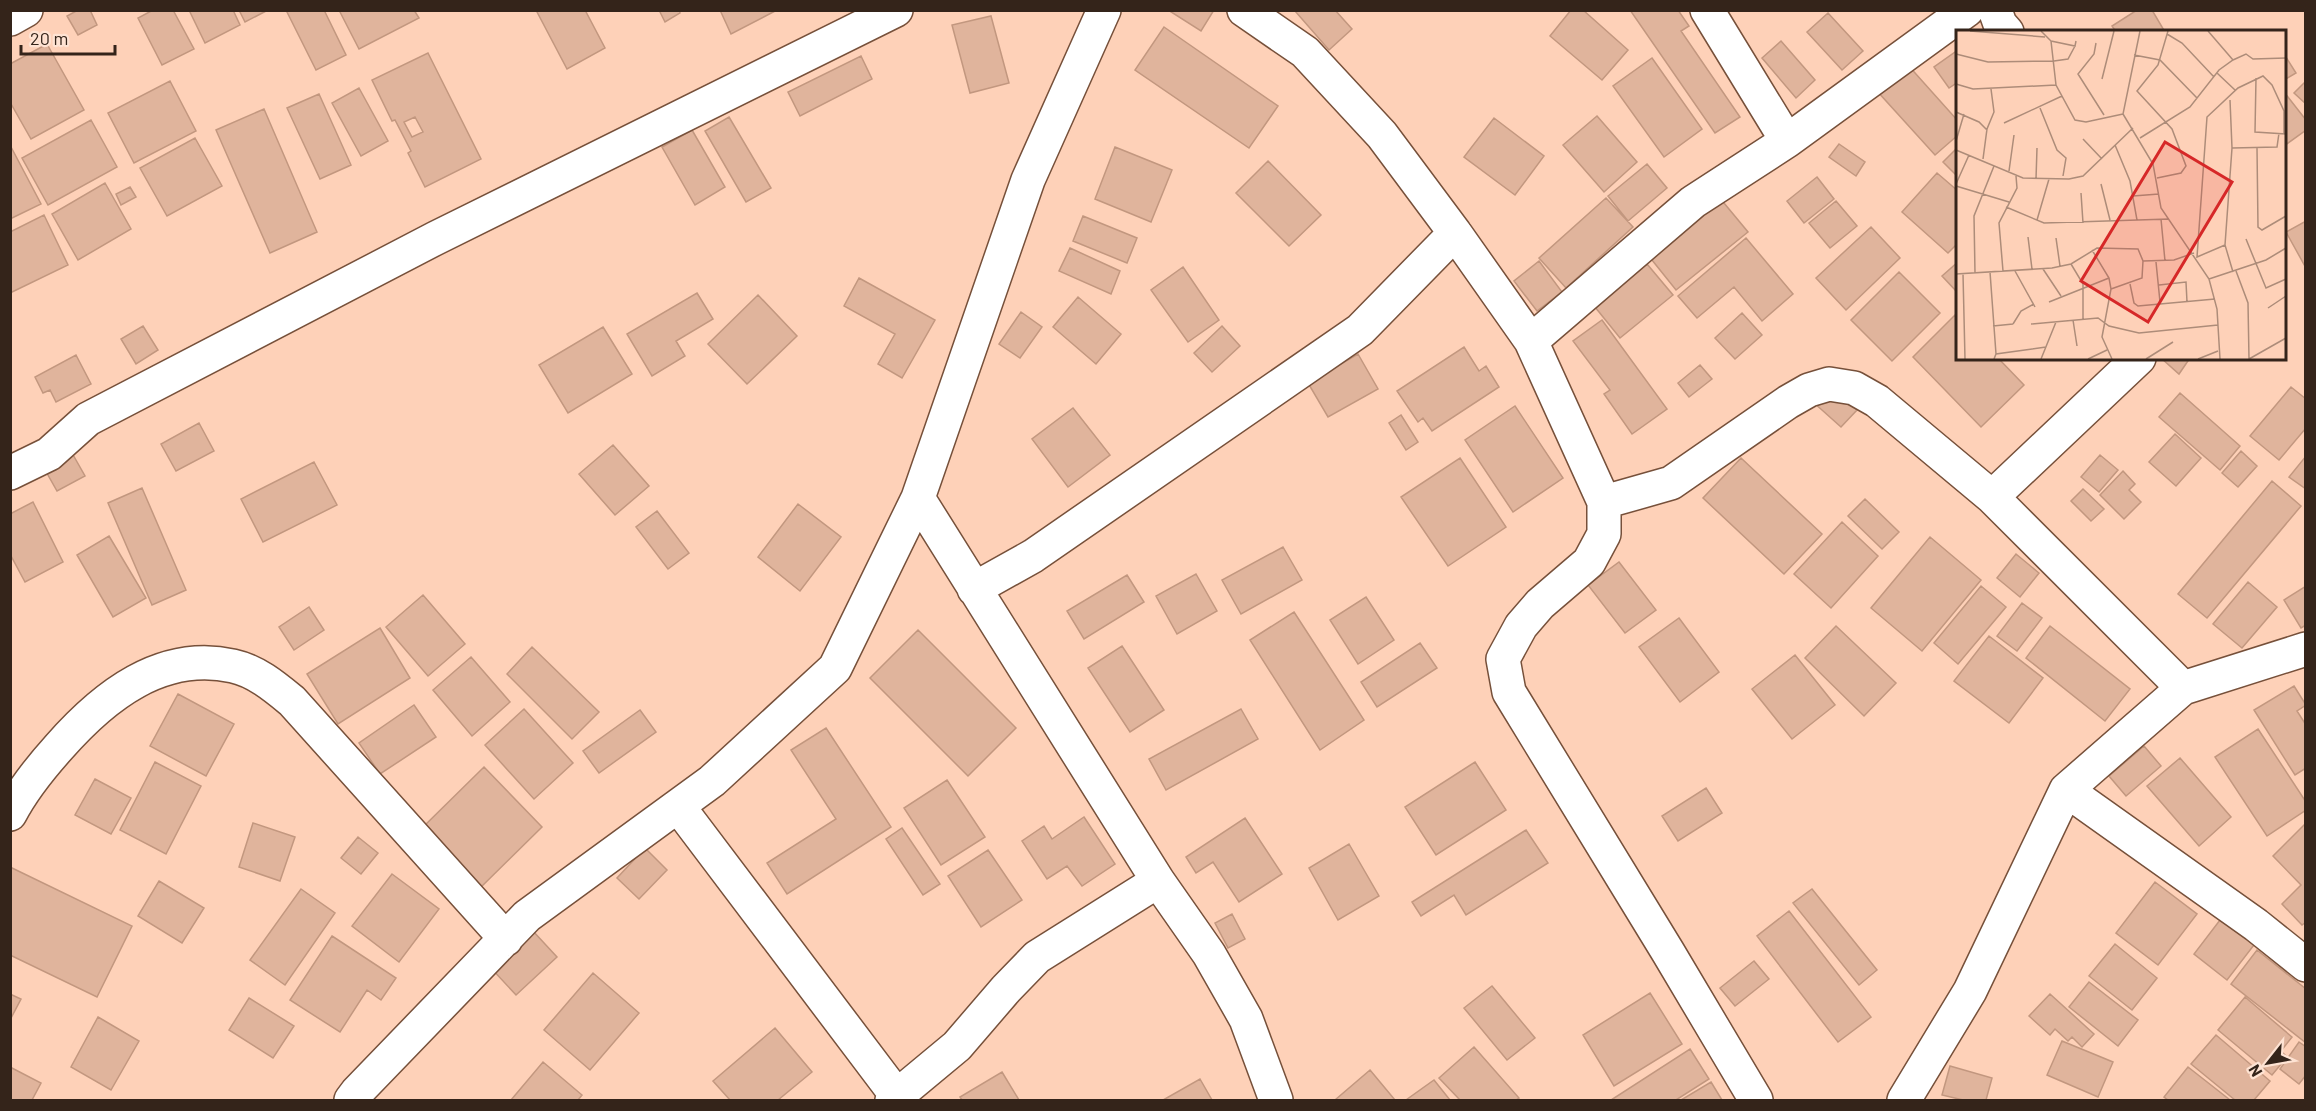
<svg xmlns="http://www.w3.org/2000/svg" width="2316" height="1111" viewBox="0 0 2316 1111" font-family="Barlow,sans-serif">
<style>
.building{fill:#e0b49c;stroke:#c2977f;stroke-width:1.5;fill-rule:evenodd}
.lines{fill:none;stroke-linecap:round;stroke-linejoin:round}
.street-casing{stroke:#76503a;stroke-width:36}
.street{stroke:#fff;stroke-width:33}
.inset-road{fill:none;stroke:#ad8c79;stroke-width:1.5}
.view{fill:#d62828;fill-opacity:0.15;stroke:#d62828;stroke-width:3}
.inset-edge{fill:none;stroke:#34241a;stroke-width:3}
</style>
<rect width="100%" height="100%" fill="#fed1b8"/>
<path class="building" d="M78 10H90L97 25 78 35 67 16Z
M153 10H173L194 49 162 65 138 18Z
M189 10H233L240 25 205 43Z
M239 10H268L245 22Z
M286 10H324L346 55 316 70Z
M339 10H414L419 18 359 49Z
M536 10H585L605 48 567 69Z
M659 10H679L680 13 665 22Z
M720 10H777L731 34Z
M1168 10H1214L1201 31Z
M1335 10 1352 29 1329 50 1295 11Z
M1571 10H1583L1628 50 1602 80 1550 36Z
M1630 10H1678L1689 26 1681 31 1740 117 1715 133Z
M2137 10H2152L2165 32H2116L2112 26Z
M1828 13 1863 51 1842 70 1807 32Z
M991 16 1009 83 970 93 952 25Z
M1164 27 1278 106 1249 148 1135 70Z
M1781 41 1815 80 1796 98 1762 58Z
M47 44 84 110 31 139 10 102V64Z
M1958 50V82L1949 88 1934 67Z
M428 53 481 159 425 187 408 153 411 151 395 120 392 121 372 80ZM415 117 423 132 412 137 404 122Z
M2284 54 2296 73 2284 80Z
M861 56 872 79 800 116 788 92Z
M1652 58 1702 129 1664 157 1613 86Z
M1907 64 1958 121V135L1935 155 1877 91Z
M170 81 196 131 134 163 108 113Z
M2306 81V104L2294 93Z
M359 88 388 141 361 156 332 103Z
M2284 92 2306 120V130L2284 146Z
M319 94 351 165 320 179 287 108Z
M264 109 317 232 270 253 216 130Z
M1597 116 1637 162 1604 192 1563 145Z
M729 117 771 188 746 202 705 131Z
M1494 118 1544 156 1515 195 1464 157Z
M91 120 117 167 48 205 22 158Z
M692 130 725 187 695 205 662 147Z
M195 138 222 186 167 216 140 168Z
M1839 144 1865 162 1856 176 1829 157Z
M10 145 41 204 10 219Z
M1115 147 1172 170 1151 222 1095 199Z
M1958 147V177L1943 162Z
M1268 161 1321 215 1289 246 1236 193Z
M1647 164 1667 188 1628 221 1608 196Z
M1937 173 1958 191V243L1948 253 1902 212Z
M1817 177 1834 199 1804 223 1787 201Z
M105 183 131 229 78 260 52 214Z
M130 187 136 197 121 205 116 194Z
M1719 197 1748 232 1676 290 1648 255Z
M1606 198 1633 227 1566 288 1539 258Z
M1836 201 1857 226 1830 248 1809 223Z
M44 215 68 265 10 293V232Z
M1083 216 1137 238 1127 263 1073 241Z
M2306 221V268L2286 232Z
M1871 227 1900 258 1846 310 1816 278Z
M1746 238 1793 294 1762 321 1734 287 1697 318 1678 296Z
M1070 248 1120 271 1111 294 1059 271Z
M1539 261 1562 292 1537 311 1514 281Z
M1958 262V293L1942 276Z
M1647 264 1673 295 1620 338 1595 307Z
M1183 267 1219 320 1188 342 1151 290Z
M1899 272 1940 313 1892 361 1851 320Z
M859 278 935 320 902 378 878 364 895 334 844 306Z
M697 293 713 319 676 341 685 356 652 376 627 334Z
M758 295 797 336 747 384 708 344Z
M1078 297 1121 334 1096 364 1053 327Z
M1021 312 1042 327 1020 358 999 344Z
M1742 313 1762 335 1735 359 1715 338Z
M1955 315 1958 318V358H1998L2024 385 1981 427 1913 357Z
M1602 320 1667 409 1632 434 1604 394 1610 390 1573 341Z
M143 326 158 350 136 364 121 339Z
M1222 326 1240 346 1212 372 1194 353Z
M603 327 632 374 568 413 539 365Z
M1464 347 1479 371 1486 366 1499 387 1432 431 1423 418 1418 422 1397 391Z
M1358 354 1378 389 1328 417 1308 383Z
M76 355 91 384 56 402 50 390 43 393 35 377Z
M2161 358H2190L2179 374Z
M1700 365 1712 379 1689 397 1678 383Z
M1828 385 1857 410 1841 427 1813 402Z
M2291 387 2306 399V428L2279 460 2250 436Z
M2180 393 2240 446 2220 470 2159 417Z
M1515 406 1563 478 1513 512 1465 440Z
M1073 408 1110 455 1068 487 1032 439Z
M1401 415 1418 442 1406 450 1389 423Z
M199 423 214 451 176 471 161 444Z
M2175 434 2201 458 2176 486 2149 462Z
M613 445 649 486 615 515 579 474Z
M2241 451 2257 466 2238 487 2222 473Z
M72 453 85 476 57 491 44 468Z
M2100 455 2118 470 2099 492 2081 477Z
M2306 456V489L2289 477Z
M1460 458 1506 527 1448 566 1401 497Z
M1741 458 1822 534 1784 574 1703 498Z
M314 462 337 505 263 542 241 499Z
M2123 471 2135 484 2129 490 2141 502 2124 519 2100 495Z
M2272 481 2301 506 2207 618 2178 594Z
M142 488 186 590 152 605 108 503Z
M2083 489 2104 509 2091 521 2071 501Z
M1865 499 1899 532 1882 549 1848 516Z
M33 502 63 562 25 582 10 554V514Z
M798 504 841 537 800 591 758 557Z
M657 511 689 553 668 569 636 527Z
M1842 522 1878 556 1831 608 1794 574Z
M109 536 146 598 113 617 77 555Z
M1930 537 1981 580 1922 651 1871 608Z
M1283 547 1302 580 1241 614 1222 580Z
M2016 554 2039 573 2020 597 1997 578Z
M1619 562 1656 610 1625 633 1588 585Z
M1196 574 1217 611 1177 634 1156 596Z
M1127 575 1144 602 1084 639 1067 611Z
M2248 582 2277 607 2242 648 2213 624Z
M1981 586 2006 607 1958 664 1934 643Z
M2306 586V625L2301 628 2284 600Z
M423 595 465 644 428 676 386 627Z
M1366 597 1394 640 1358 664 1330 620Z
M2022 603 2042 618 2017 651 1997 636Z
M309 607 324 630 294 650 279 627Z
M1294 612 1364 720 1320 750 1250 640Z
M1679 618 1719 672 1680 702 1639 647Z
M1836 626 1896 683 1864 716 1805 658Z
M2050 626 2130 689 2105 721 2026 658Z
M380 628 410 678 338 724 307 674Z
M918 630 1016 728 968 776 870 678Z
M1989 636 2043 678 2009 723 1954 681Z
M1420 643 1437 668 1377 707 1361 682Z
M1122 646 1164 710 1130 732 1088 668Z
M532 647 599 712 572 739 507 674Z
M1795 655 1835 705 1792 739 1752 689Z
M471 657 510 702 472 736 433 690Z
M2294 686 2306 705 2297 711 2306 725V768L2295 775 2254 710Z
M178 694 234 724 206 776 150 746Z
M414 705 436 737 380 774 359 743Z
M524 709 573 763 534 799 485 745Z
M1241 709 1258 739 1166 790 1149 759Z
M640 710 656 732 599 773 583 751Z
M826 728 891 827 787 894 767 863 836 819 791 750Z
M2258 729 2306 802V810L2267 836 2215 757Z
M2144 746 2161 766 2126 796 2109 776Z
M2180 758 2231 817 2199 846 2147 786Z
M155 762 201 786 166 854 120 830Z
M1475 762 1506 810 1436 855 1405 807Z
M484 767 542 827 476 892 418 832Z
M95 779 131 798 111 834 75 815Z
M947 780 985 837 941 865 904 808Z
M1706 788 1722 813 1678 841 1662 816Z
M1084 817 1115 864 1082 886 1067 866 1047 879 1022 841 1044 826 1052 839Z
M1245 818 1282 874 1239 902 1213 862 1196 873 1186 857Z
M253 823 295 837 280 881 239 867Z
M2305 824 2306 922 2302 925 2282 904 2301 885 2273 856Z
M902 828 940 884 923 895 886 839Z
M1526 830 1548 863 1466 915 1454 895 1421 916 1412 902Z
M358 837 378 853 361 874 341 858Z
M1349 844 1379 896 1338 920 1309 868Z
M645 848 667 870 639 899 617 878Z
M988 850 1022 900 981 927 948 876Z
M10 867 132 926 97 997 10 955Z
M392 874 439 909 399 962 352 926Z
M159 881 204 908 182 943 138 916Z
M2155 882 2197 914 2158 965 2116 933Z
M301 889 335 913 285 985 250 960Z
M1812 889 1877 970 1859 985 1793 903Z
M1789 911 1871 1017 1838 1042 1757 936Z
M1232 914 1245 939 1228 948 1215 923Z
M2220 920 2254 945 2227 980 2194 954Z
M532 930 557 957 516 995 491 968Z
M332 936 396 978 381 1000 367 990 340 1032 290 1000Z
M2115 944 2157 978 2132 1010 2089 976Z
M2257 950 2306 989V1043L2231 984Z
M1754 961 1769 979 1735 1006 1720 988Z
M593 973 639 1013 590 1070 544 1030Z
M2089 982 2138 1020 2118 1046 2069 1007Z
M1492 986 1535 1038 1507 1060 1464 1008Z
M1650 993 1682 1044 1614 1086 1583 1035Z
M10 994 21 999 10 1020Z
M2050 994 2094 1034 2082 1047 2072 1037 2068 1041 2055 1029 2050 1035 2029 1016Z
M2245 997 2292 1037 2281 1051 2287 1057 2272 1075 2218 1030Z
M249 998 294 1026 273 1058 229 1030Z
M98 1017 139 1041 111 1090 71 1067Z
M775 1028 812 1072 778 1100H730L713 1081Z
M2216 1035 2270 1081 2254 1100H2235L2191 1064Z
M2062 1041 2113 1062 2098 1097 2047 1075Z
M2299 1042 2306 1047V1075L2299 1084 2280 1069Z
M1474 1047 1519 1098 1516 1100H1460L1439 1078Z
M1690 1049 1709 1079 1676 1100H1611Z
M543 1062 582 1095 578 1100H511Z
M1950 1066 1992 1078 1986 1100H1963L1942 1095Z
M10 1067 41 1083 32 1100H10Z
M2188 1067 2230 1100H2168L2164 1097Z
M1370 1070 1395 1100H1335Z
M1002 1072 1019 1100H962L960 1097Z
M1200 1079 1212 1100H1163Z
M1434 1080 1450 1100H1406Z
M1711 1082 1722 1100H1681Z"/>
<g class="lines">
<g class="street-casing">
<path id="street" d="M1244 10 1305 52 1382 135 1455 233 1531 341 1604 502V534L1589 562 1540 604 1521 626 1503 659 1509 692 1668 952 1756 1100
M1707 10 1787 141
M1995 10 2000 24 2007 32
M10 19 26 10
M1531 341 1693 202 1787 141 1967 10
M10 473 49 454 88 419 436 238 896 10
M1992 497 2139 358
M918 498 1158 881 1209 954 1246 1019 1276 1100
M1604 502 1671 483 1788 402 1809 390 1829 384 1854 388 1877 401 1992 497 2183 688
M974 589 1033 556 1360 330 1455 233
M2066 790 2256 925 2306 965
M678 806 897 1096
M10 814C23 789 41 767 59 747 103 697 161 650 233 666 256 671 275 687 292 701L506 939
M351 1100 357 1092 527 916 712 781 835 668 918 498 1028 180 1104 10
M892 1100 957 1046 1006 989 1037 957 1158 881
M1904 1100 1970 991 2066 790 2183 688 2306 649"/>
</g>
<use href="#street" class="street"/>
</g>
<g transform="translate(1956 30)">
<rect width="330" height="330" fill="#fed1b8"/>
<path class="inset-road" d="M14 1 89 7M85 1 95 11 100 55 119 90 130 92 167 84M184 1 167 84 197 134 205 178 253 249 261 279 264 329M252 1 277 30M211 4 226 13 258 47M95 11 119 16 120 11M140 13 138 24 122 44 148 85M0 24 32 32 98 31 112 29 119 16M178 25 204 30 241 68M261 43 279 60M300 48 299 102 330 104M146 49 158 1M0 54 17 59 100 55M274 70 276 118 269 215 277 242M84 78 101 120 110 128 107 146M0 82 23 92 31 100M48 93 106 66M184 108 234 77 263 40 277 30 290 24 297 29 330 28M127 109 146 129M0 111 8 84M159 115 174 151 181 190M276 118 321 117 323 103M301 118 302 197 306 200 330 186M0 120 67 148 113 149 127 146 177 98M27 129 31 99 38 82 35 59M53 141 58 105M201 148 225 143 230 136 216 99 181 61 202 35 212 1M80 149 81 118M0 154 13 125M145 154 154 190M0 156 53 172M125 163 127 193M177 166 203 164M50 177 88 193 213 189M205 189 209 231M81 190 93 149M72 207 76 239M100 208 104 236M290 209 310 258 330 249M269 215 241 227 251 87 282 58 307 46 316 55 328 81V104M136 220 153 248 155 259 146 307 156 329M187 231 218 230 238 223M200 232 204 272M115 234 127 254V289M87 239 105 266M47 241 43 193 61 158 60 146M59 241 79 277M280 241 292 273 293 329M34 242 40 324M19 243 18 186 38 136M0 244 96 238 115 234 141 218 182 219 187 231 186 248 155 259M7 244 9 329M253 249 310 230 330 218M174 254 178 273 182 276 259 269M203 255 230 252 231 272M93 272 153 248M312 278 330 266M117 290 121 316M57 294 65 281 78 274M75 294 142 288 153 296 183 303 262 295M37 296 57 294M38 329 40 324 90 317M85 329 100 292M132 329 151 320M190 329 217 312M242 329 262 321M293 329 330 308"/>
<path class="view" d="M209 112 276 152 192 292 125 251Z"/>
<rect width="330" height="330" class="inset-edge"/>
</g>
<rect width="2316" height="1111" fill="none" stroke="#34241a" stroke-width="24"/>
<g transform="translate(2268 1063) rotate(239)" stroke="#fee3d3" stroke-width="4.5" paint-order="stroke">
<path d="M0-4.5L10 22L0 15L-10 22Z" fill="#34241a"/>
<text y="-9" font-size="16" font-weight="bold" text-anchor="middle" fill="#34241a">N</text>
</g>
<path d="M21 45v9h94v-9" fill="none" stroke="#34241a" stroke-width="3"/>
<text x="30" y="45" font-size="18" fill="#34241a" stroke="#fee3d3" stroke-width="4.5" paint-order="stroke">20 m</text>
</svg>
